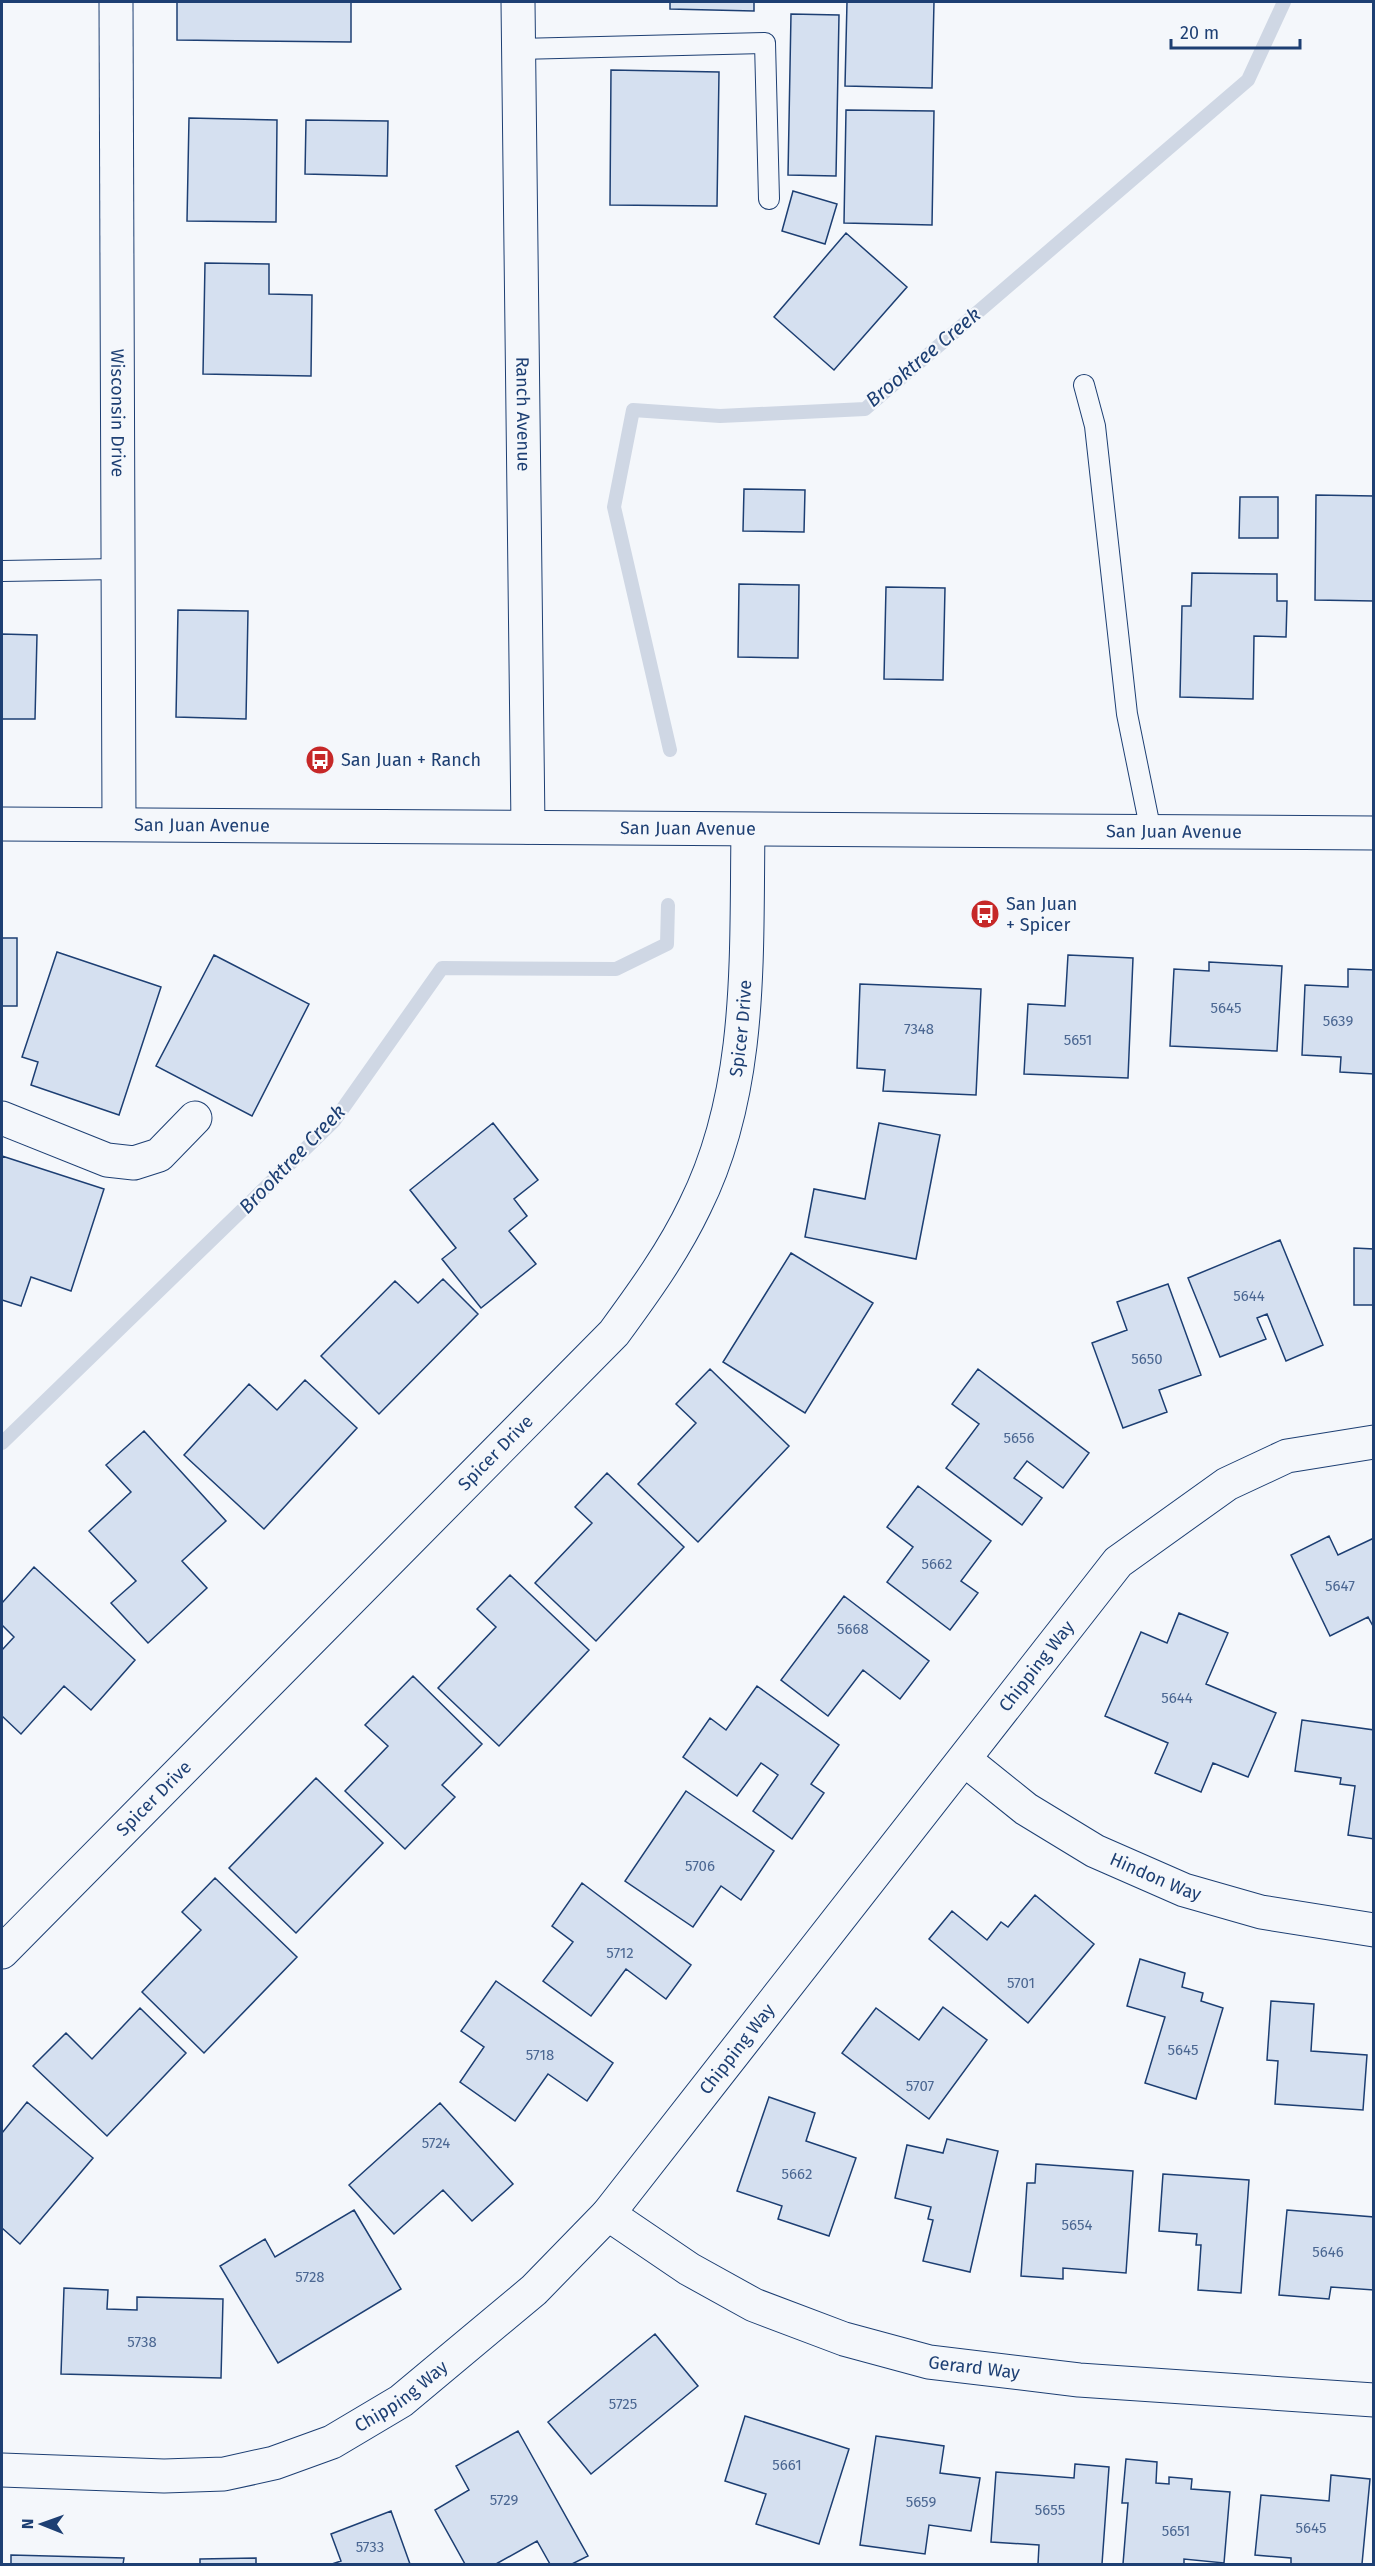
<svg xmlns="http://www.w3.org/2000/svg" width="1375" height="2566" viewBox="0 0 1375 2566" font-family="'Fira Sans',sans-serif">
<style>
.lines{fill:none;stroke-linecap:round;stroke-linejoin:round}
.stream{stroke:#cfd7e4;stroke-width:14}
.building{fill:#d5e0f0;stroke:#1d3f73;stroke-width:1.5}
.lane-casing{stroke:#1d3f73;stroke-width:22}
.street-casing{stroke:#1d3f73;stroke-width:35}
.secondary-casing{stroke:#1d3f73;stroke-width:35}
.lane{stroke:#f4f7fb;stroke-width:20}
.street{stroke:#f4f7fb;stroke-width:33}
.secondary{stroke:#f4f7fb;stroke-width:33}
.labels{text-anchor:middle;stroke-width:4.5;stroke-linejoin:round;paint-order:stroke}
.number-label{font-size:15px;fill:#4b6792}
.street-label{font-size:18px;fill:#1d3f73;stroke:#f4f7fb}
.poi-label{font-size:18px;fill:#1d3f73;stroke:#f4f7fb;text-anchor:start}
.water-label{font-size:20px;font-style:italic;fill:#1d3f73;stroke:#f4f7fb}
</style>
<rect width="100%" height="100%" fill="#f4f7fb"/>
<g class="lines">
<path class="stream" d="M670 750 614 507 633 410 720 416 865 409 1248 80 1284 2
M2 1443 334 1121 442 968 616 969 667 944 668 905"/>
</g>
<path class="building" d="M177 2H351V42L177 40Z
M670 2H754V11L670 9Z
M847 2H934L932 88 845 86Z
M791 14 839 15 836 176 788 175Z
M611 70 719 72 717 206 610 205Z
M846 110 934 111 932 225 844 223Z
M189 118 277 120 276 222 187 221Z
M306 120 388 121 387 176 305 174Z
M793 191 837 204 825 244 782 231Z
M846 233 907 287 834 370 774 317Z
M205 263 269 264V294L312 295 311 376 203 374Z
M744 489 805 490 804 532 743 531Z
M1316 495 1374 496V601L1315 600Z
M1240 497H1278V538H1239Z
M1192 573 1277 574V601H1287L1286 637 1254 636 1253 699 1180 697 1182 606H1191Z
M739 584 799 585 798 658 738 657Z
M886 587 945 588 943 680 884 679Z
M178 610 248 611 246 719 176 717Z
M2 634 37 635 35 719H2Z
M2 938H17V1006H2Z
M57 952 161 987 119 1115 31 1085 38 1062 22 1057Z
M214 955 309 1004 252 1116 156 1066Z
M1068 955 1133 958 1128 1078 1024 1074 1028 1004 1065 1006Z
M1209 962 1282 966 1277 1051 1170 1046 1174 969 1209 971Z
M1348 969 1374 970V1074L1340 1072 1341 1057 1302 1055 1305 985 1348 987Z
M860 984 981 989 976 1095 883 1091 885 1070 857 1068Z
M493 1123 538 1180 514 1199 527 1216 509 1231 536 1264 481 1308 442 1259 456 1248 410 1190Z
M879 1123 940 1135 916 1259 805 1237 814 1189 865 1199Z
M2 1156 104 1189 71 1291 31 1277 21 1306 2 1300Z
M1280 1240 1323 1345 1286 1361 1267 1314 1257 1318 1266 1339 1220 1357 1188 1278Z
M1354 1248 1374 1249V1305H1354Z
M791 1253 873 1303 805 1413 723 1362Z
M443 1279 478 1314 379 1414 321 1356 395 1281 418 1303Z
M1168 1284 1201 1375 1159 1390 1167 1412 1123 1428 1092 1343 1127 1330 1117 1302Z
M710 1369 789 1446 698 1542 638 1484 696 1423 676 1404Z
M978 1369 1089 1453 1063 1488 1027 1461 1014 1478 1042 1498 1022 1525 946 1468 979 1424 952 1404Z
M305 1380 357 1428 264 1529 184 1455 249 1384 277 1410Z
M144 1431 226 1521 182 1561 207 1588 148 1643 111 1603 136 1581 89 1531 131 1492 106 1465Z
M607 1473 684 1547 596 1641 535 1583 592 1523 575 1507Z
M918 1486 991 1541 961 1581 978 1593 950 1630 887 1582 913 1547 887 1527Z
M1329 1536 1338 1555 1374 1538V1628L1368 1617 1330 1636 1291 1555Z
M34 1567 135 1660 91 1710 64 1686 21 1734 2 1716V1650L14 1637 2 1625V1603Z
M510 1575 589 1650 499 1746 438 1688 496 1627 477 1609Z
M844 1596 929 1661 900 1699 863 1670 828 1716 781 1680Z
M1179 1613 1228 1633 1206 1684 1276 1713 1248 1777 1213 1763 1201 1792 1155 1773 1168 1743 1105 1716 1141 1632 1167 1643Z
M413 1676 482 1744 442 1785 455 1797 405 1849 345 1791 388 1746 365 1725Z
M757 1686 839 1745 811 1784 824 1793 792 1839 753 1811 778 1775 761 1763 737 1796 683 1757 710 1718 726 1730Z
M1302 1720 1374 1730V1839L1348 1835 1355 1786 1340 1784 1341 1778 1295 1771Z
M316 1778 383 1843 296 1933 229 1868Z
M686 1791 774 1851 741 1900 721 1886 693 1927 625 1881Z
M215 1878 297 1957 204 2053 142 1992 201 1930 182 1912Z
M582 1883 691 1965 666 1999 626 1969 591 2016 543 1981 573 1942 552 1926Z
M1035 1895 1094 1944 1028 2023 929 1939 952 1911 987 1940 1001 1922 1008 1927Z
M1140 1959 1185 1973 1182 1987 1203 1993 1201 2001 1223 2008 1196 2099 1145 2083 1165 2017 1127 2006Z
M496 1981 613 2063 587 2101 548 2074 515 2121 460 2082 484 2047 461 2031Z
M1271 2001 1314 2004 1311 2051 1367 2055 1363 2110 1275 2104 1278 2061 1267 2060Z
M943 2007 987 2040 929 2119 842 2053 876 2008 919 2040Z
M140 2008 186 2053 107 2136 33 2066 66 2033 92 2059Z
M769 2097 815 2113 806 2141 856 2158 829 2236 778 2219 782 2206 737 2191Z
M27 2102 93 2158 20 2244 2 2228V2133Z
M440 2103 513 2184 472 2221 443 2190 394 2234 349 2185Z
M947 2139 998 2151 970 2272 923 2261 933 2220 928 2219 931 2207 895 2198 907 2145 943 2153Z
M1036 2164 1133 2171 1126 2273 1063 2268V2279L1021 2276 1027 2183H1035Z
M1163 2174 1249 2180 1241 2293 1198 2290 1201 2245H1196L1197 2234 1159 2231Z
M354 2210 401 2289 278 2363 220 2266 265 2239 275 2257Z
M1287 2210 1374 2217V2290L1331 2287 1329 2299 1279 2295Z
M64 2288 108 2290 107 2309 137 2310V2297L223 2299 221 2378 61 2374Z
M655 2334 698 2386 591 2474 548 2422Z
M745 2416 849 2449 819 2544 756 2524 766 2494 725 2481Z
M518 2431 588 2556 572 2564H550L537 2541 496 2564H465L435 2510 469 2490 456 2466Z
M876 2436 944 2446 940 2473 980 2478 971 2531 929 2525 925 2554 860 2545Z
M1126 2459 1157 2462 1156 2483 1169 2484V2477L1192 2479 1191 2489 1230 2492 1224 2563 1184 2559V2564H1123L1128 2503H1122Z
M1075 2464 1109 2467 1102 2564H1038L1039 2545 991 2542 996 2472 1074 2478Z
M1331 2475 1370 2479 1362 2564H1291V2558L1255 2555 1261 2495 1329 2501Z
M391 2511 410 2564H332L341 2561 331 2534Z
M11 2555 124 2558 123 2564H11Z
M256 2558V2564H200V2559Z"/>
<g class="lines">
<g class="lane-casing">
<path id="lane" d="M518 49 765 43 769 199
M1084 385 1095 426 1127 714 1151 832
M2 571 118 569"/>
</g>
<g class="street-casing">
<g id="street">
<path id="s1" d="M116 2 119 824"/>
<path id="s2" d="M518 2 528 827"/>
<path d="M2 1118 107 1160 134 1163 159 1155 195 1118"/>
<path id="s3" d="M965 1760 1026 1809 1095 1851 1184 1890 1261 1912 1374 1930"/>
<path id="s4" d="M2 1952 614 1333C644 1292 673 1252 695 1206 753 1090 746 956 748 830"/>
<path id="s5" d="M608 2214 689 2269 754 2305 844 2339 929 2362 1079 2380 1374 2400"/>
<path id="s6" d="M2 2470 164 2476 224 2474 274 2463 332 2442 401 2401 534 2290 608 2214 1118 1562 1227 1484 1287 1456 1374 1442"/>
</g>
</g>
<g class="secondary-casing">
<g id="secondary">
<path id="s7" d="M2 824 1374 833"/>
</g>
</g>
<use href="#lane" class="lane"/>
<use href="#street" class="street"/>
<use href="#secondary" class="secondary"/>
</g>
<defs>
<g id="bus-disc" transform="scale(1.5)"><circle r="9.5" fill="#c62828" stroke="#f4f7fb"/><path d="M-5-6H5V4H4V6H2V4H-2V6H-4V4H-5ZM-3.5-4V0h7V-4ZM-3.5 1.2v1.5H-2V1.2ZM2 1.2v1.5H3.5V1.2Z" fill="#fff"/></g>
</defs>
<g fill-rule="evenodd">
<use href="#bus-disc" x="320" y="760"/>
<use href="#bus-disc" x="985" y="914"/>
</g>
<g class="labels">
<g class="number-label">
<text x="1226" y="1013">5645</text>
<text x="1338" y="1026">5639</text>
<text x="919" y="1034">7348</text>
<text x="1078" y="1045">5651</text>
<text x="1249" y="1301">5644</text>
<text x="1147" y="1364">5650</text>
<text x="1019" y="1443">5656</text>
<text x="937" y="1569">5662</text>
<text x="1340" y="1591">5647</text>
<text x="853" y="1634">5668</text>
<text x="1177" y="1703">5644</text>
<text x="700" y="1871">5706</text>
<text x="620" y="1958">5712</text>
<text x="1021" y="1988">5701</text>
<text x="1183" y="2055">5645</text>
<text x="540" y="2060">5718</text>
<text x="920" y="2091">5707</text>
<text x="436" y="2148">5724</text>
<text x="797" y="2179">5662</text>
<text x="1077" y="2230">5654</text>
<text x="1328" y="2257">5646</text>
<text x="310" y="2282">5728</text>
<text x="142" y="2347">5738</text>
<text x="623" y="2409">5725</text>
<text x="787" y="2470">5661</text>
<text x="504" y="2505">5729</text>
<text x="921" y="2507">5659</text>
<text x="1050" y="2515">5655</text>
<text x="1311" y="2533">5645</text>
<text x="1176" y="2536">5651</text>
<text x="370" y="2552">5733</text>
</g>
<g class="street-label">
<text dy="6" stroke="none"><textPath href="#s1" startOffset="411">Wisconsin Drive</textPath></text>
<text dy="6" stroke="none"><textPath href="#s2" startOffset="412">Ranch Avenue</textPath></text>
<text dy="6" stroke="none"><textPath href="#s7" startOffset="200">San Juan Avenue</textPath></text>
<text dy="6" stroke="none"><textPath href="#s7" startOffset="686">San Juan Avenue</textPath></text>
<text dy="6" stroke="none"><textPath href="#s7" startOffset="1172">San Juan Avenue</textPath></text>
<text dy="6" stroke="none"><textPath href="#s4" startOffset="1206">Spicer Drive</textPath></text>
<text dy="6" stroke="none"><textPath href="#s4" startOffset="702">Spicer Drive</textPath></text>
<text dy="6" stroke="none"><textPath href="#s6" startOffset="1390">Chipping Way</textPath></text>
<text dy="6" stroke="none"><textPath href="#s4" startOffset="216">Spicer Drive</textPath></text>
<text dy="6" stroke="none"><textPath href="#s3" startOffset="225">Hindon Way</textPath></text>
<text dy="6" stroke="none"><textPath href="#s6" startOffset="904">Chipping Way</textPath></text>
<text dy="6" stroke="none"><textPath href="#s5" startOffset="402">Gerard Way</textPath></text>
<text dy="6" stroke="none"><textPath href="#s6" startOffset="418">Chipping Way</textPath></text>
</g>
<g class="poi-label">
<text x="341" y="766">San Juan + Ranch</text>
<text x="1006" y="910">San Juan<tspan x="1006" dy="21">+ Spicer</tspan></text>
</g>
<g class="water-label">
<text transform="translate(923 357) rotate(-40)" y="7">Brooktree Creek</text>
<text transform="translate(292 1159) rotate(-46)" y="7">Brooktree Creek</text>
</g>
</g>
<rect width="1375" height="2566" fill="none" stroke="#1d3f73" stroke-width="6"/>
<g transform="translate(42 2524) rotate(271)" stroke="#f4f7fb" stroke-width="4.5" paint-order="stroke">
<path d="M0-4.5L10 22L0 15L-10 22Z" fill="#1d3f73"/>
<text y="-9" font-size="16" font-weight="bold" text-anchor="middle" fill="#1d3f73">N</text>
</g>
<path d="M1171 39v9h129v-9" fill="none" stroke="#1d3f73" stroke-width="3"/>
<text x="1180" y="39" font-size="18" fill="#1d3f73" stroke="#f4f7fb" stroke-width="4.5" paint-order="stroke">20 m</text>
</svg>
